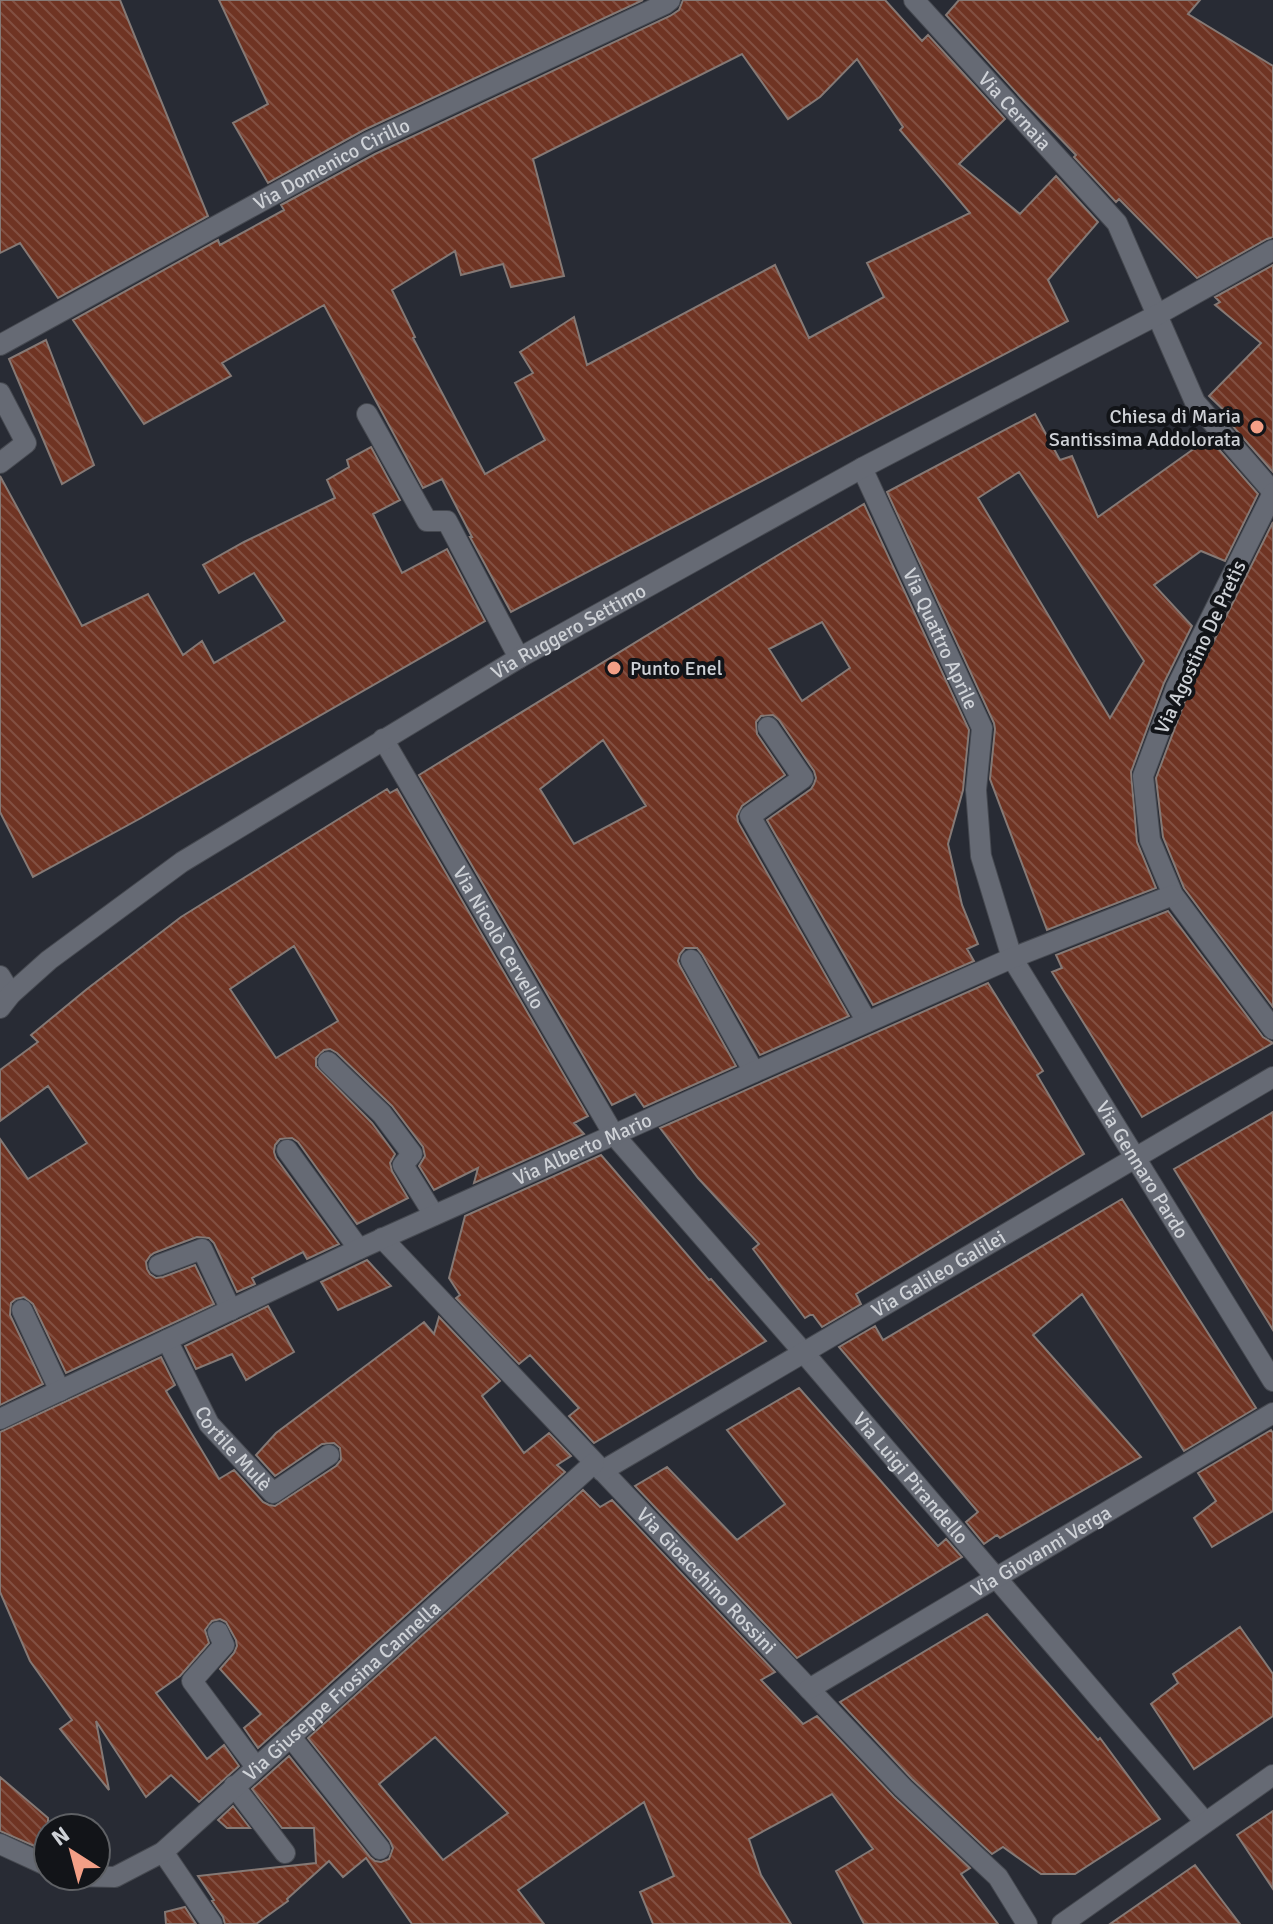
<svg xmlns="http://www.w3.org/2000/svg" width="1273" height="1924" viewBox="0 0 1273 1924" font-family="Signika,sans-serif">
<style>
.building{fill:url(#building-back-hatch);stroke:#857975;stroke-width:2;fill-rule:evenodd}
.lines{fill:none;stroke-linecap:round;stroke-linejoin:round}
.service-casing{stroke:#464950;stroke-width:22}
.minor-casing{stroke:#464950;stroke-width:22}
.tertiary-casing{stroke:#464950;stroke-width:22}
.service{stroke:#666a74;stroke-width:20}
.minor{stroke:#666a74;stroke-width:20}
.tertiary{stroke:#666a74;stroke-width:20}
.poi-dot{fill:#f39f86;stroke:#121418;stroke-width:3}
.labels{text-anchor:middle;stroke-width:8;stroke-linejoin:round;paint-order:stroke}
.street-label{font-size:20px;fill:#cfd2d7;stroke:#121418}
.poi-label{font-size:20px;fill:#cfd2d7;stroke:#121418;text-anchor:end}
</style>
<defs>
<pattern id="building-back-hatch" width="6" height="6" patternUnits="userSpaceOnUse" patternTransform="scale(2)"><rect width="6" height="6" fill="#6f3423"/><path d="M-1 5l2 2M0 0l6 6M5-1l2 2" fill="none" stroke="#825042"/></pattern>
</defs>
<rect width="100%" height="100%" fill="#282b34"/>
<path class="building" d="M0 0H120L208 216 58 298 20 243 0 253Z
M219 0H643L364 130 268 183 233 123 268 104Z
M683 0H885L922 41 928 35 1005 119 959 164 1020 214 1056 176 1098 222 1048 280 1068 321 511 612 470 537H472L442 479 423 488 324 305 222 363 231 376 144 424 73 320 218 240 220 245 284 210 281 205 375 154 670 16 679 10ZM742 54 788 119 820 97 857 59 903 127 900 130 970 213 867 263 884 297 809 338 775 265 587 365 574 317 520 352 533 373 515 383 545 440 485 474 413 338 415 337 392 290 455 251 461 275 503 264 511 287 564 276 533 159Z
M959 0H1200L1188 14 1273 66V237L1267 239 1197 278 1119 199 1116 202 1074 157 1076 155 1024 101 946 15Z
M1273 265V472L1230 423 1234 420 1209 396 1261 343 1215 305 1220 302 1215 297Z
M46 340 94 465 62 484 9 359Z
M1035 414 1060 460 1072 456 1098 517 1209 438 1258 494 1225 561 1201 551 1154 585 1192 626 1164 683 1131 772 1137 842 1156 888 1047 930 990 779 995 729 994 723 887 492ZM1019 472 1144 661 1110 718 978 498Z
M371 447 400 500 373 514 402 573 447 549 485 621 141 818 33 877 0 812V476L82 626 148 594 183 655 202 641 214 663 285 621 254 573 219 593 203 565 244 542 335 498 327 480 349 467 347 460Z
M864 504 969 730 963 790 948 844 962 905 978 944 967 949 974 961 873 1005 767 820 811 789 814 784 816 778 814 771 779 720 773 715 761 716 756 722 757 734 785 775 742 806 737 816 738 822 849 1016 760 1055 702 954 697 948H685L680 954 678 961 680 966 736 1066 644 1107 635 1094 612 1105 419 775 788 549ZM822 622 850 668 802 701 769 649ZM603 740 646 806 574 844 540 789Z
M1273 522V1007L1184 888 1163 837 1156 778 1188 693Z
M387 789 390 793 397 789 588 1116 574 1123 584 1134 474 1183 478 1168 434 1190 419 1166 425 1156 423 1147 392 1106 337 1053 330 1049 324 1050 316 1058V1066L372 1123 395 1154 390 1163 392 1171 408 1198 357 1224 298 1142 292 1138 280 1139 275 1145 274 1152 276 1158 339 1244 307 1259 303 1252 252 1278 255 1284 237 1292 214 1243 209 1238 197 1237 154 1253 150 1256 146 1262 147 1269 150 1274 156 1278 163 1277 195 1265 214 1304 66 1373 33 1304 24 1297 16 1299 11 1303 10 1315 43 1384 0 1405V1139L28 1179 87 1143 48 1086 0 1121V1070L38 1042 31 1035 87 989 181 917ZM294 946 338 1021 276 1058 230 989Z
M1168 911 1263 1037 1273 1043 1142 1117 1052 972 1062 968 1056 955Z
M988 983 1043 1071 1037 1075 1084 1154 856 1294 861 1304 822 1327 813 1315H810L805 1318 753 1249 759 1244 698 1178 660 1128Z
M1273 1112V1330L1174 1169Z
M601 1155 709 1280 711 1279 766 1341 594 1443 569 1416 579 1408 530 1355 519 1364 456 1298 460 1295 449 1278 465 1216Z
M1122 1199 1256 1408 1184 1451 1082 1294 1033 1335 1141 1457 1000 1538 997 1535 984 1544 966 1522 978 1512 839 1347 875 1326 883 1340Z
M367 1260 391 1286 338 1310 321 1282Z
M268 1306 294 1352 246 1380 232 1354 196 1369 185 1346Z
M439 1317 500 1381 482 1396 524 1453 549 1433 571 1456 557 1465 565 1472 258 1748 244 1728 261 1714 220 1669 234 1653 237 1646 236 1640 226 1622 220 1619 212 1621 205 1630 209 1643 180 1676 156 1693 207 1759 224 1745 239 1766 199 1802 171 1775 146 1797 96 1721 109 1790 60 1729 72 1720 30 1661 0 1592V1432L161 1357 175 1385 166 1391 219 1479 234 1470 263 1502 269 1505 275 1506 336 1466 341 1460 340 1448 334 1443 322 1444 275 1476 256 1455 276 1433 424 1322 434 1334Z
M799 1388 938 1546 946 1539 962 1557 797 1658 635 1486 667 1467 737 1540 785 1504 727 1430Z
M1271 1430 1273 1433V1511L1212 1547 1194 1518 1216 1501 1198 1473Z
M583 1490 600 1507 612 1500 775 1672 761 1680 803 1724 817 1716 894 1797 970 1868 961 1874 998 1924H864L836 1871 873 1849 832 1794 749 1839 761 1875 791 1924H653L640 1892 674 1876 644 1802 518 1890 544 1924H412L366 1858 343 1877 329 1861 287 1899 288 1901 256 1924H225L223 1917 212 1901 214 1900 198 1876 316 1863 314 1828H282L252 1789 289 1756 370 1857 375 1861 381 1862 389 1859 393 1848 390 1841 308 1738ZM435 1737 508 1813 443 1860 379 1784Z
M987 1614 1098 1740 1100 1738 1160 1819 1075 1874H1041L1003 1847 992 1854 912 1779 840 1702Z
M1240 1627 1273 1674V1716L1194 1769 1151 1704 1178 1683 1173 1674Z
M0 1777 48 1818V1852L0 1831Z
M233 1806 250 1828H227L218 1820Z
M1273 1811V1889L1237 1835Z
M1195 1865 1240 1924H1110Z
M185 1907 196 1924H166L165 1912Z"/>
<g class="lines">
<g class="service-casing">
<g id="service">
<path d="M0 393 26 443 0 463"/>
<path d="M768 727 803 778 750 816 867 1022"/>
<path d="M691 960 754 1072"/>
<path d="M328 1062 382 1114 412 1154 403 1165 434 1215"/>
<path d="M287 1150 359 1249"/>
<path d="M159 1265 202 1249 231 1310"/>
<path d="M22 1310 60 1391"/>
<path id="s1" d="M167 1340 209 1424 273 1493 329 1455"/>
<path d="M218 1632 224 1645 192 1681 256 1767"/>
<path d="M290 1736 380 1849"/>
<path d="M234 1786 285 1853"/>
</g>
</g>
<g class="minor-casing">
<g id="minor">
<path d="M1157 315 1195 402 1273 492"/>
<path id="s2" d="M0 345 369 142 665 4 670 0"/>
<path d="M367 414 427 521H447L519 658"/>
<path id="s3" d="M862 468 982 728 976 790 981 856 1012 958 1273 1381"/>
<path d="M1273 493 1176 688 1143 776 1150 840 1173 895 1273 1029"/>
<path id="s4" d="M383 739 614 1135 804 1353 1205 1822"/>
<path d="M0 976 11 994"/>
<path id="s5" d="M382 1238 903 1788 998 1877 1027 1924"/>
<path id="s6" d="M0 1419 359 1249 754 1072 1012 958 1173 895"/>
<path id="s7" d="M602 1471 1273 1077"/>
<path id="s8" d="M809 1689 1273 1413"/>
<path d="M0 1844 48 1866"/>
<path d="M163 1852 212 1924"/>
<path id="s9" d="M70 1876 115 1877 163 1852 594 1463"/>
<path d="M1062 1924 1273 1775"/>
</g>
</g>
<g class="tertiary-casing">
<g id="tertiary">
<path id="s10" d="M914 0 1117 223 1157 315"/>
<path id="s11" d="M0 1008 11 994 49 960 182 862 519 658 862 468 1157 315 1273 250"/>
</g>
</g>
<use href="#service" class="service"/>
<use href="#minor" class="minor"/>
<use href="#tertiary" class="tertiary"/>
</g>
<g class="poi-dot">
<circle cx="1257" cy="427" r="8"/>
<circle cx="614" cy="668" r="8"/>
</g>
<g class="labels">
<g class="street-label">
<text dy="7" stroke="none"><textPath href="#s10" startOffset="150">Via Cernaia</textPath></text>
<text dy="7" stroke="none"><textPath href="#s2" startOffset="378">Via Domenico Cirillo</textPath></text>
<text dy="7" stroke="none"><textPath href="#s11" startOffset="684">Via Ruggero Settimo</textPath></text>
<text dy="7" stroke="none"><textPath href="#s3" startOffset="188">Via Quattro Aprile</textPath></text>
<text transform="translate(1200 647) rotate(-65)" y="7">Via Agostino De Pretis</text>
<text dy="7" stroke="none"><textPath href="#s4" startOffset="230">Via Nicolò Cervello</textPath></text>
<text dy="7" stroke="none"><textPath href="#s6" startOffset="642">Via Alberto Mario</textPath></text>
<text dy="7" stroke="none"><textPath href="#s3" startOffset="770">Via Gennaro Pardo</textPath></text>
<text dy="7" stroke="none"><textPath href="#s7" startOffset="390">Via Galileo Galilei</textPath></text>
<text dy="7" stroke="none"><textPath href="#s1" startOffset="128">Cortile Mulè</textPath></text>
<text dy="7" stroke="none"><textPath href="#s4" startOffset="912">Via Luigi Pirandello</textPath></text>
<text dy="7" stroke="none"><textPath href="#s8" startOffset="270">Via Giovanni Verga</textPath></text>
<text dy="7" stroke="none"><textPath href="#s5" startOffset="472">Via Gioacchino Rossini</textPath></text>
<text dy="7" stroke="none"><textPath href="#s9" startOffset="340">Via Giuseppe Frosina Cannella</textPath></text>
</g>
<g class="poi-label">
<text x="1241" y="423">Chiesa di Maria<tspan x="1241" dy="23">Santissima Addolorata</tspan></text>
<text x="630" y="675" text-anchor="start">Punto Enel</text>
</g>
</g>
<g transform="translate(72 1852) rotate(324)"><circle r="38" fill="#121418" stroke="#5e6064" stroke-width="2"/>
<path d="M0-6L14 30L0 20L-14 30Z" fill="#f39f86"/>
<text y="-12" font-size="22" font-weight="bold" text-anchor="middle" fill="#cfd2d7">N</text>
</g>
</svg>
